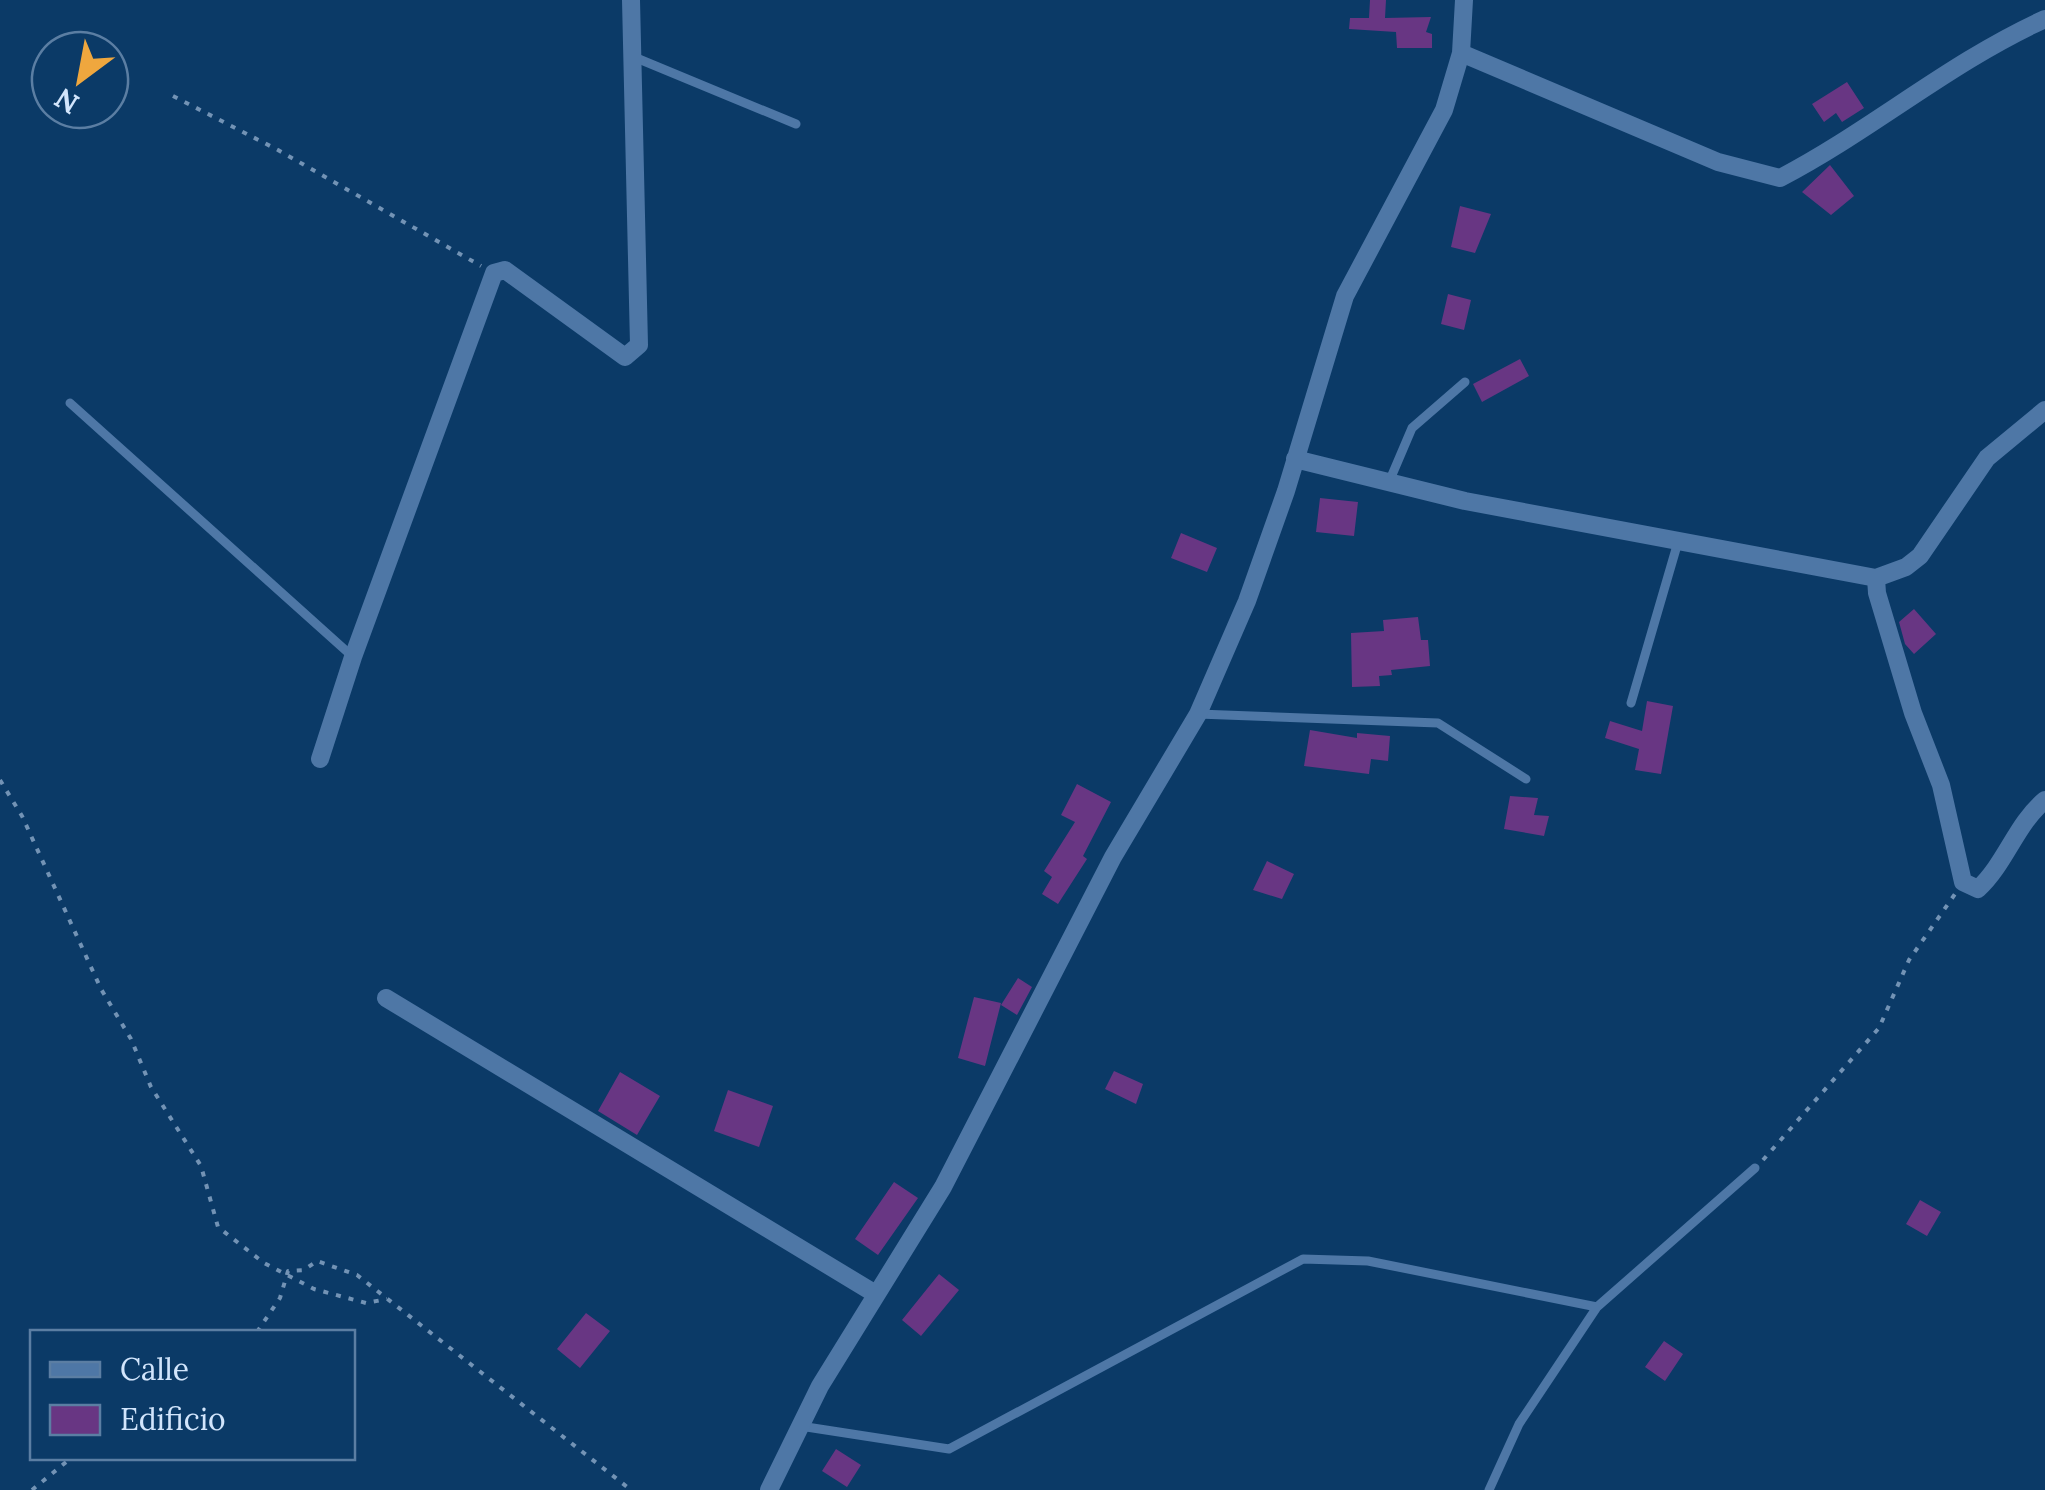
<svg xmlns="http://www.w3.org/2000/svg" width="2045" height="1490" viewBox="0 0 2045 1490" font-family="Lora,serif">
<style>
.building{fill:#683683}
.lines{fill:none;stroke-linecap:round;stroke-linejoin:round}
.path{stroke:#7393b5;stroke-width:4;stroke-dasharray:5 8;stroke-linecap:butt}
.service{stroke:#4e77a6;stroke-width:9}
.minor{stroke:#4e77a6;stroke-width:18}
</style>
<rect width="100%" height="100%" fill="#0b3a67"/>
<path class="building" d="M1370 0H1386L1385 18 1431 17 1426 32 1432 34V48H1397L1396 32 1349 29 1350 18H1369Z
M1847 82 1864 108 1842 122 1836 113 1824 122 1812 104Z
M1830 165 1854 196 1831 215 1802 192Z
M1460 206 1491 214 1475 253 1451 247Z
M1448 294 1471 300 1464 330 1441 324Z
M1520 359 1529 376 1482 402 1473 384Z
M1320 498 1358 502 1354 536 1316 532Z
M1181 533 1217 548 1207 572 1171 558Z
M1914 609 1936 634 1914 654 1905 644 1899 622Z
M1418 617 1421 640H1428L1430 666 1391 670 1392 675 1379 676 1380 686 1352 687 1351 633 1384 631 1383 620Z
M1647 701 1673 706 1661 774 1635 770 1639 749 1605 738 1610 721 1642 731Z
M1310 730 1357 738V733L1390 736 1388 761 1371 759 1369 774 1304 766Z
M1077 784 1111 802 1083 856 1087 859 1058 904 1042 894 1052 877 1044 871 1075 822 1061 815Z
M1510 796 1538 798 1534 815 1549 816 1544 836 1504 829Z
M1267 861 1294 874 1282 899 1253 890Z
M1018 978 1032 987 1017 1015 1001 1005Z
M974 997 1001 1003 985 1066 958 1058Z
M1114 1071 1143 1084 1136 1104 1105 1089Z
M620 1072 660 1096 637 1135 598 1111Z
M728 1090 773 1106 759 1147 714 1131Z
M894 1182 918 1198 878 1255 855 1239Z
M1920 1200 1941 1212 1927 1236 1906 1224Z
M939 1274 959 1290 921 1336 902 1320Z
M586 1313 610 1331 580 1368 557 1349Z
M1664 1341 1683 1354 1665 1381 1645 1367Z
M836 1449 861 1465 847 1487 822 1471Z"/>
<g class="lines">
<path class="path" d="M173 96 278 150 481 266
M0 780 22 816 101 989 131 1039 151 1087 201 1166 218 1227 264 1263 314 1289 366 1303 387 1299
M1763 1160 1879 1028 1909 960 1955 894
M257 1332 280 1298 288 1271 304 1270 317 1261 357 1275 631 1490
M32 1490 71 1458"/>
<path class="service" d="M634 57 796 124
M70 403 353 657
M1389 482 1412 428 1465 382
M1631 703 1678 542
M1198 714 1438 723 1526 779
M800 1426 949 1449 1303 1259 1368 1261 1597 1307
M1489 1490 1519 1424 1597 1307 1755 1168"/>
<path class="minor" d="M1461 53 1718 162 1780 178C1872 130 1950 62 2045 19
M1295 459 1465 501 1876 578 1877 593 1913 713 1941 785 1963 882 1978 889C2006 863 2016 824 2045 800
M1876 578 1906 567 1920 556 1987 458 2045 410
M320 759 353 657 494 273 505 270 625 357 639 345 631 0
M386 998 874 1293
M769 1490 820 1386 943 1187 1113 857 1198 714 1247 601 1286 491 1345 296 1444 110 1461 53 1464 0"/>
</g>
<rect x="30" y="1330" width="325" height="130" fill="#0b3a67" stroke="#5b7ea3" stroke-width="2.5"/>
<rect x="50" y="1362" width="50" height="15" fill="#4e77a6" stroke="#5b7ea3" stroke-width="2.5"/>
<text x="120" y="1380" font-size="30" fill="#d2e5fc">Calle</text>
<rect x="50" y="1405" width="50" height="30" fill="#683683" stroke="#5b7ea3" stroke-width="2.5"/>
<text x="120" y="1430" font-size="30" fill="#d2e5fc">Edificio</text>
<g transform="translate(80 80) rotate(212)"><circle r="48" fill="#0b3a67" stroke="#5b7ea3" stroke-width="2.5"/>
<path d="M0-8L18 38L0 25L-18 38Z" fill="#efa73e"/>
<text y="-15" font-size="28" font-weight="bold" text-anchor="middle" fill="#d2e5fc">N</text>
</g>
</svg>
